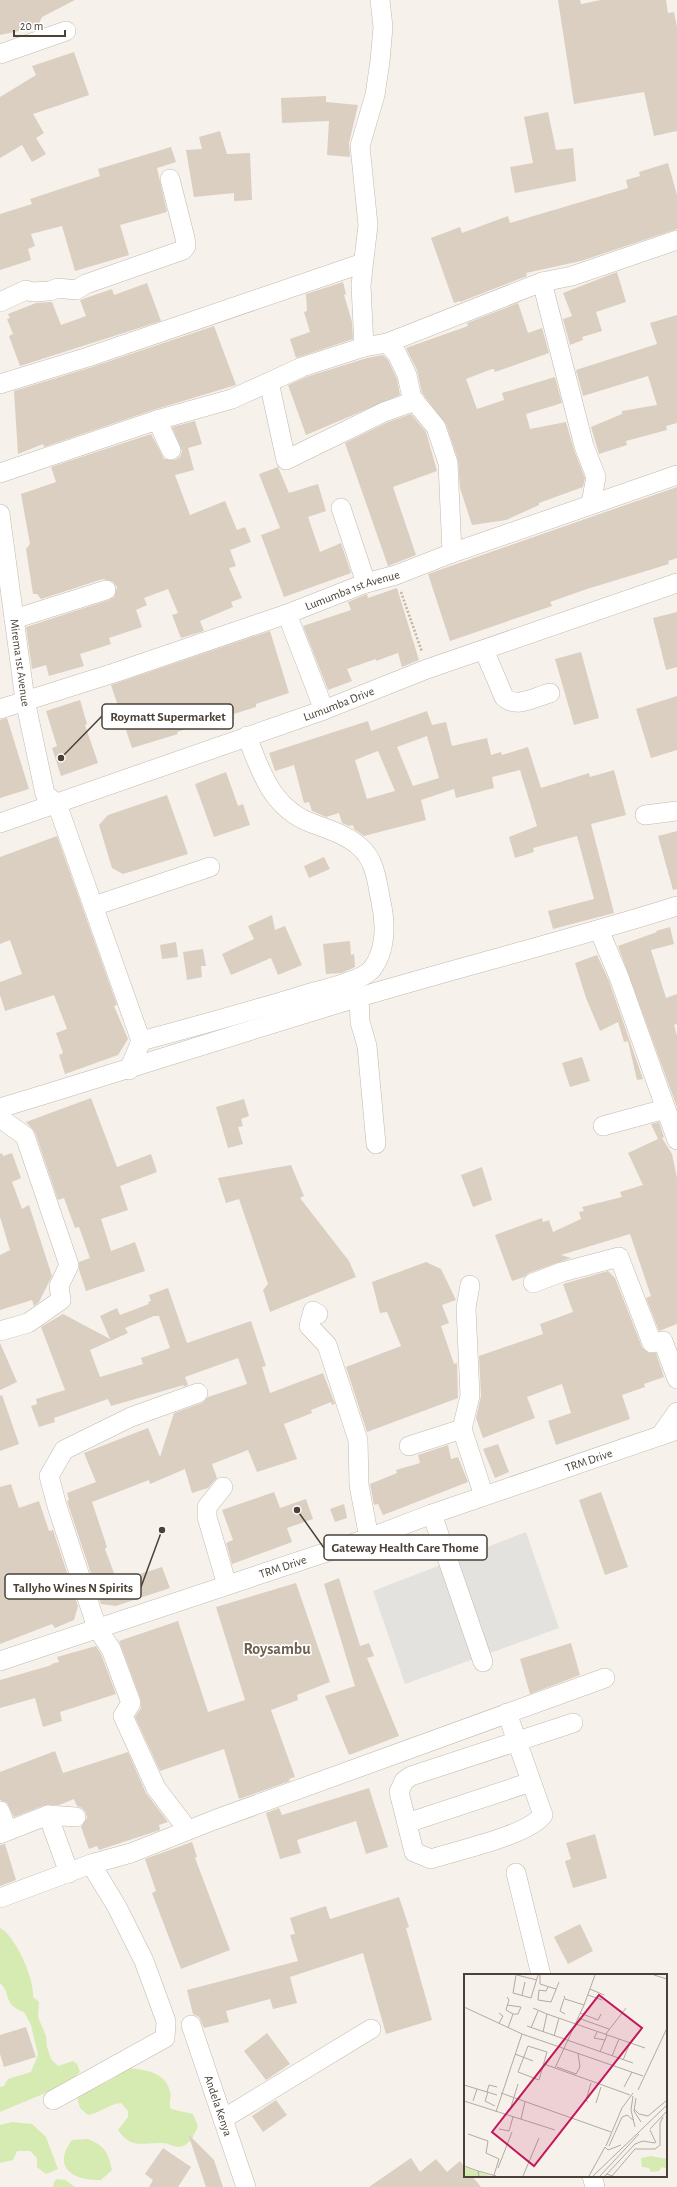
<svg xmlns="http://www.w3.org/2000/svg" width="677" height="2187" viewBox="0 0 677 2187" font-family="'Alegreya Sans',sans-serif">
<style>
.green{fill:#d6ebb2}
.parking{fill:#e4e2df}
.building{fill:#dbcfc2;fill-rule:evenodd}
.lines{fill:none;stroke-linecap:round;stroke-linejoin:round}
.minor-casing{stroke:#c2b9ac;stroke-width:20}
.path{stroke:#c4b39d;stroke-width:2.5;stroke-dasharray:2 2;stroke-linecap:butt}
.minor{stroke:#fff;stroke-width:19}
.labels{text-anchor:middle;stroke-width:3.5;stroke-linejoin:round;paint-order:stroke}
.street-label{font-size:12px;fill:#4a4238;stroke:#fff}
.district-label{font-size:16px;font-weight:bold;fill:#6e5f4e;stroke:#fff}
.inset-road{fill:none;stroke:#b1aba3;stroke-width:1}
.view{fill:#c2185b;fill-opacity:0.15;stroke:#c2185b;stroke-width:2}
.inset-edge{fill:none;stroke:#4a4238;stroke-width:2}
.leader{fill:none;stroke:#4a4238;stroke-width:1.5}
.callout-dot{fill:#4a4238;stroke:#fff;stroke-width:1.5}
.callout{fill:#fff;stroke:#4a4238;stroke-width:1.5}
.callout-label{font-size:13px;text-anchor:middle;font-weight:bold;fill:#4a4238}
</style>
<rect width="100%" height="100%" fill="#f6f1ea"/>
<path class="green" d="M0 1928C15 1935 35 1980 33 1997L39 2002 38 2017 46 2036 47 2047 51 2059 58 2066 73 2061 77 2064 80 2072 67 2084 0 2112V2087L4 2086 8 2079 31 2072 38 2055 31 2025 24 2012C2 2004 12 1994 0 1983Z
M129 2068C146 2070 165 2072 170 2091 172 2097 168 2103 171 2109L193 2114 198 2126C195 2133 191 2143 183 2146 175 2149 170 2143 162 2143 142 2142 132 2150 118 2130L128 2117V2111L121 2103C109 2104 100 2113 88 2115L80 2108 77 2097C89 2088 102 2086 114 2078 119 2075 123 2071 129 2068Z
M12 2122 32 2124 46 2137 58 2169 46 2174 37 2167V2158L30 2151H17L13 2160 0 2163V2125Z
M88 2139C105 2146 108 2152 112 2170L101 2180C74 2181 51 2168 72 2140Z
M57 2179 65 2180 75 2187H53L54 2182Z"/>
<path class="parking" d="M526 1532 559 1628 405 1684 373 1591Z"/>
<path class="building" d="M0 0H75L42 17 37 27 0 35Z
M558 0H580L581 4 601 0H666L668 13 674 12 677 27V131L654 136 644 92 574 104Z
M74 52 89 95 33 114 44 133 36 138 46 154 32 162 22 145 0 158V97L36 75 32 66Z
M326 96V102L358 105 349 143 350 157 327 155 329 121 282 123 281 98Z
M548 112 556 150 573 148 576 181 515 193 510 167 533 163 524 117Z
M220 131 227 154 250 153 252 200 234 201V193L194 197 186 150 202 149 199 137Z
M171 147 176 162 157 168 167 212 120 225 129 255 75 271 62 226 31 234 35 246 28 249 31 260 0 270V214L32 204 30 199 100 176 98 169Z
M668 163 677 195V229L581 261 526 273 527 276 460 302V301L454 303 431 238 460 227 462 233 508 216 510 223 628 188 626 180 640 176 639 172Z
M617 272 626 302 596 312 602 331 582 337 583 340 570 345 563 319 572 316 563 293Z
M343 282 346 294 344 295 352 322 353 339 296 358 290 339 310 332 304 312 307 311 306 294Z
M147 283 161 321 20 366 9 336 13 334 7 319 10 318 8 314 36 303 52 302 61 325 86 316 80 300 112 289 114 295Z
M518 303 528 333 542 328 549 353 495 372 494 369H492L466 379 477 409 504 400 502 393 555 377 562 403 526 414 530 429 566 422 574 450 585 478 583 487 539 503V505L506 520 472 525 460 488 458 460 446 424 422 393 417 370 406 348 468 326 467 323Z
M677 315V423L666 426 667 430 626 441 627 445 599 454 591 427 622 414V411L657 405 648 376 583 396 576 370 657 344 650 323Z
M214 326 236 385 153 410 44 447 43 444 18 454 14 391 92 367Z
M383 355 388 360 397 379 400 395 306 435 288 385 306 377 367 358Z
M411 414 426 432 437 471 393 487 416 555 388 566 345 443 388 422Z
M195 421 202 444 188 448 194 470 175 475 190 515 225 501 237 530 245 527 251 542 230 550 236 566 229 568 242 598 231 602 233 607 200 621 204 631 181 638 172 615 178 613 168 589 144 598 147 605 136 610 142 627 109 638 111 644 80 654 84 666 49 676 46 665 32 669 26 627 109 600 114 597 117 587 113 582 103 579 41 599 37 594H33L26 549 30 544 21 494 56 482 51 467 151 434 164 459 175 460 180 457 182 451 172 427Z
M278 467 289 493 318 484 326 511 308 517 320 552 341 543 351 573 284 597 261 535 280 528 259 474Z
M677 487V558L668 561 669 564 587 589 550 602 552 606 450 641 428 574Z
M397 588 419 660 402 667 398 653 376 661V659L347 669 352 681 328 690 303 626 351 610 348 602 367 594 368 598Z
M677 612V667L666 670 653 618Z
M270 631 289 693 256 704V707L177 732 178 734 132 748 111 685Z
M581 652 599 718 574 725 555 659Z
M677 696V750L651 758 636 709Z
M80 700 87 724 85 725 98 763 61 776 52 748 57 746 46 711Z
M427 711 432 725 446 722 452 746 487 738 491 755 501 752 502 755 528 747 541 788 589 773 590 777 614 770 626 815 591 824 614 913 553 929 548 911 594 899 577 836 533 848 534 852 515 858 509 837 537 826 520 770 492 777 494 788 456 798 454 789 421 800 426 820 364 836 354 829 353 825 349 826 342 823 339 813 326 817 312 811 309 802 304 803 294 765 275 771 269 753 368 721 371 731ZM427 736 439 778 413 786 397 747ZM378 751 395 791 367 799 355 760Z
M7 718 29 789 0 798V720Z
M226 772 238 806 243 804 250 825 214 837 195 784Z
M167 795 188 854 123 874 112 868 99 825 108 815Z
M677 831V889L673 890 658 836Z
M57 836 117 1005 114 1006 128 1039 118 1055 65 1074 59 1055 63 1053 56 1033 67 1029 54 995 5 1011 0 995V982L22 974 10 940 0 944V857Z
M324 857 330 869 309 878 304 866Z
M272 915 275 930 285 926 302 965 278 975 271 958 231 975 222 954 254 939 248 926Z
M670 927 674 944 651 950 666 998 677 994V1024L674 1025 677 1036V1107L618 946 657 932 656 931Z
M350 941 351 955 354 954 355 967 342 973 326 974 323 944Z
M176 942 178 957 162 959 160 945Z
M203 949 206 966H201L202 977 187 980 183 952Z
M597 955 609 981 643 1079 637 1080 628 1041 624 1042 618 1022 600 1031 586 998 575 963Z
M582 1057 590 1081 570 1087 562 1063Z
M91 1098 117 1167 151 1154 157 1172 120 1186 128 1210 101 1219 111 1251 135 1242 145 1271 86 1291 79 1270V1262L90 1258 79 1227 75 1228 64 1198 58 1200 35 1132 26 1122Z
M244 1099 249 1116 241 1119 243 1126 238 1127 243 1144 228 1148 216 1107Z
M659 1122 664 1137 662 1138 672 1154 677 1178V1324L659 1331 646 1298 651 1296 630 1234 561 1255 571 1258 529 1273 524 1277 512 1281 495 1235 542 1218 543 1222 549 1220 553 1232 581 1219 579 1212 584 1211 582 1207 622 1197 620 1192 643 1185 628 1153 658 1139 651 1124Z
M2 1153 3 1156 12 1153 21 1178 12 1182 22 1209 29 1205 52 1276 39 1302 34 1306 32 1300 0 1310V1255L10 1250 0 1217V1154Z
M291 1165 304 1196 300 1198 349 1261 356 1277 270 1312 263 1290 268 1284 239 1199 226 1203 218 1178Z
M482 1167 492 1200 473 1207 461 1175Z
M426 1262 441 1269 456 1300 442 1305 449 1323 441 1326 454 1364 457 1363 458 1398 367 1432 346 1367 401 1346 387 1312 380 1313 372 1282Z
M608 1271 615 1278 642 1347 649 1353H656L664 1377 644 1384 645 1387 622 1395 630 1419 556 1445 548 1421 571 1413 562 1384 527 1397 535 1418 483 1438 476 1418 481 1396 479 1356 543 1334 540 1324 573 1312 563 1284Z
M168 1288 187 1343 251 1321 266 1366 262 1367 270 1393 323 1373 335 1404 332 1405 331 1402 311 1410 312 1413 284 1424 297 1459 257 1472 248 1450 212 1464 217 1478 208 1488 192 1493 185 1469 150 1484 149 1480 92 1502 107 1547 105 1549 117 1581 162 1567 170 1588 116 1606 101 1604 67 1501 69 1500 67 1493 96 1482 84 1453 148 1428 160 1457 174 1413 202 1403 208 1397 247 1384 238 1358 185 1377 188 1385 183 1387 184 1385 111 1406 108 1399 54 1418 55 1422 39 1427 31 1406 37 1404 36 1399 65 1390 41 1327 63 1314 110 1339 100 1316 117 1308 120 1315 149 1304 148 1302 151 1301 149 1295ZM154 1316H159L170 1348 141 1358 143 1364 100 1377 90 1350 128 1333 125 1328Z
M0 1343 17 1382 0 1390Z
M2 1395 19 1444 0 1451V1396Z
M498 1444 509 1472 495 1478 483 1449Z
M448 1445 451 1459 458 1457 468 1482 383 1515 378 1504 374 1505 370 1484 397 1473 396 1470 420 1463 418 1455Z
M11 1484 19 1508 39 1501 49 1531 53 1530 78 1606 74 1620 55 1628 52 1624 0 1644V1487Z
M274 1492 280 1508 306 1499 313 1519 287 1528 292 1542 232 1564 226 1543 233 1540 222 1510Z
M601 1492 628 1567 605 1575 579 1500Z
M344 1504 347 1518 335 1522 330 1509Z
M339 1578 360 1646 369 1643 374 1656 367 1658 399 1736 349 1755 325 1696 355 1686 324 1584Z
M296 1583 330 1682 297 1695 298 1700 271 1710 295 1777 289 1779 290 1781 239 1799 224 1749 160 1771 135 1717 141 1708V1700L119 1641 178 1621 208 1712 245 1700 216 1607Z
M571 1643 580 1675 530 1694 520 1659Z
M96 1646 101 1654 116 1694 60 1712 62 1721 43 1727 35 1698 0 1708V1680L52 1665 51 1664 59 1662 57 1657Z
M55 1751 63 1773 128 1752 146 1793 168 1822 159 1825 160 1830 99 1850 97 1846 89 1849 81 1827 87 1818 86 1813 82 1808 77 1806 74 1799 59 1805H45L14 1817 7 1803 0 1800V1772Z
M369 1788 388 1847 366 1854 356 1821 297 1840 301 1853 280 1859 266 1813 279 1808 282 1815Z
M595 1834 607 1878 573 1888 565 1861 571 1859 566 1843Z
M192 1842 197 1857 195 1858 230 1950 181 1969 152 1893 156 1891 145 1859Z
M5 1844 16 1880 0 1886V1845Z
M399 1897 409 1927 406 1928 432 2020 386 2034 363 1953 290 1977 297 2003 273 2009 270 1999 226 2011 229 2022 204 2028 199 2017 193 2014 187 1990 298 1961 290 1935 295 1934 290 1918 326 1906 330 1919Z
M580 1924 593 1951 568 1964 554 1937Z
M26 2027 36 2057 4 2067 0 2054V2035Z
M267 2033 290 2064 266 2080 244 2051Z
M276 2100 287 2115 263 2132 252 2116Z
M188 2134 214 2160 223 2187H206Z
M163 2148 191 2167 178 2187H149L153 2180 145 2174Z
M411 2158 420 2172 436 2159 447 2172 460 2161 465 2168V2176H472L481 2187H369Z"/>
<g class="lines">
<g class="minor-casing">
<g id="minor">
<path d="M0 54 66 31"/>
<path d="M542 282 584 446 596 477 591 503"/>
<path d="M0 302 26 290 32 292 50 291 58 288 76 290 86 284 183 250 186 246 185 238 170 179"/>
<path d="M387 343 397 354 407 375 412 398 436 427 448 463 452 553"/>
<path d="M364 347 361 285 368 225 360 146 375 95 380 61 383 27 380 0"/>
<path d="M269 382 286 460 384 412 415 401"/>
<path d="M0 384 88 357 363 263"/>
<path d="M157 420 171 450"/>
<path d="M0 473 157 420 232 399 302 367 364 347 387 343 542 282 572 276 677 240"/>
<path d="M341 508 366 583"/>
<path id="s1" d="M0 514 25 700 44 789 45 794 57 804 141 1041 129 1070"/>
<path d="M287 614 324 710"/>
<path d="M14 619 106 590"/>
<path d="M484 650 504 697C516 709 535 697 550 693"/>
<path id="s2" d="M0 709 114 673 287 614 366 583 396 575 452 553 677 475"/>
<path d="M645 815 677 811"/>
<path id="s3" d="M0 823 324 710 427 669 677 583"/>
<path d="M94 906 210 867"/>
<path d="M599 930 619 977 677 1140"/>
<path d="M359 997 360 1022 367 1046 376 1144"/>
<path d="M141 1041C197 1026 252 1011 307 994 324 989 361 982 372 969 386 951 386 924 381 902 377 883 376 861 360 847 346 834 326 829 309 822 272 807 260 771 247 736"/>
<path d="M0 1108C120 1072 239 1033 360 997 465 966 572 939 677 906"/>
<path d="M0 1118 25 1136 69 1265 59 1286 61 1300 28 1323 0 1331"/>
<path d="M603 1126 665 1109"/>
<path d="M533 1283 562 1272 619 1257 652 1343 663 1341 677 1379"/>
<path d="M470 1285 466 1308 470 1396 462 1429 484 1496"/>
<path d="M318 1314 313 1311 309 1326 327 1345 358 1440 359 1485 369 1538"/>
<path d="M660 1436 677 1412"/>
<path d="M409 1446 462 1429"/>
<path d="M223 1487 207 1507V1517L227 1585"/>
<path d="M432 1514 483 1662"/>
<path id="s4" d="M0 1661 369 1538 432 1514 677 1430"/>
<path d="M507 1713C519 1747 531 1781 543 1815 527 1836 458 1850 431 1859L414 1852 399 1792 404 1781 411 1776 573 1723"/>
<path d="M0 1811 7 1830"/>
<path d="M48 1815 69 1873"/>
<path d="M407 1823 531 1782"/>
<path d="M188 1830 156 1788 123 1716 131 1703 111 1649 97 1628 57 1506 49 1476 64 1450 131 1417 198 1393"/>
<path d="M0 1834 48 1815 76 1817"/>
<path d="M516 1873 541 1975"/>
<path d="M0 1898 91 1864 131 1853 214 1820 605 1678"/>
<path id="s5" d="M191 2025 246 2187"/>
<path d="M53 2100 165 2038 166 2021 144 1961 117 1907 91 1864"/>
<path d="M223 2119 371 2029"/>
<path d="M592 2176 595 2187"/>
</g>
</g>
<path class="path" d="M401 592 422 652"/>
<use href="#minor" class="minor"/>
</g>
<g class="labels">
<g class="street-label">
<text dy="4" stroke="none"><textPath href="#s2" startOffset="372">Lumumba 1st Avenue</textPath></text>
<text dy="4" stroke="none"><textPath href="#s1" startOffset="150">Mirema 1st Avenue</textPath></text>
<text dy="4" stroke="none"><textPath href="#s3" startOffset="359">Lumumba Drive</textPath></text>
<text dy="4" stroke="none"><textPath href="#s4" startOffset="622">TRM Drive</textPath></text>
<text dy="4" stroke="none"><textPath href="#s4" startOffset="298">TRM Drive</textPath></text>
<text dy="4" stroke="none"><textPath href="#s5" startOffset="85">Andela Kenya</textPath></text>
</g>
<g class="district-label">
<text x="277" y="1654">Roysambu</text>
</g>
</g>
<g transform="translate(464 1974)">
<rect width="203" height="203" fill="#f6f1ea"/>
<path d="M187 182 203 185V195L198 193 195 197 187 198 185 194 178 193 177 184ZM0 193 26 202H0Z" fill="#d6ebb2"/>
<path class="inset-road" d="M52 1 49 19 67 24 74 1M53 1 73 6M76 1V10L92 15M190 1 203 5M84 13 82 17 75 16 74 26 87 28 95 8M126 15 140 21M58 21 61 8M124 21 138 26M100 22 101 25 120 31M43 23 45 26 42 36 49 40 44 54M100 25 96 37 101 40M43 31 57 33 54 40H49M0 33 58 60 179 102M69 34 83 40 79 58M116 39 134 46 137 40M83 40 181 74M114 44 145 55M35 49 39 42 35 39M63 52 169 89M67 54 74 37M133 58 130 64 141 66M141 61 162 34M90 62 95 44M64 72 83 78 75 106 54 98ZM136 78 143 61M51 80 69 87M148 82 155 65M159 86 166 69M80 90 166 121M93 93 112 100 116 93 114 79M91 94 120 31 131 1M0 111 33 121M160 113 168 98M174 116 203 54M23 118 25 111 33 113M24 118 21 127 31 132M37 119 147 158M169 122 167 136 171 153M172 124 170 137 177 148M0 127 91 156M9 127 13 115M124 128 122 126 127 109M132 129 137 113M170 135 175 140 184 142 203 126M46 136 54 110M32 138 58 60M57 145 61 128M35 155 45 157 49 143M186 155 203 137M186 156 192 169M4 160 24 167 22 179 35 185 30 201M142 172 158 134 169 119M145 172 158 143 163 141 169 146M196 172V149L199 143M0 192 14 197 15 202M34 194 48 158M14 197 32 202M143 200 148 202 171 175H191L195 172M59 202 75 164M125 202 141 173 144 176 157 171M129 202 203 131M136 202 175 160M141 202 171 170 179 167 191 169"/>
<path class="view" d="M135 21 178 54 70 192 28 158Z"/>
<rect width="203" height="203" class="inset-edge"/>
</g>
<path class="leader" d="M61 758L102 716M297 1510L324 1548M162 1530L141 1587"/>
<g class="callout-dot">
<circle cx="61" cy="758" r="4"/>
<circle cx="297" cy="1510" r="4"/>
<circle cx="162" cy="1530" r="4"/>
</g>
<g class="callout">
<rect x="102" y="704" width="131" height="25" rx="4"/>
<rect x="324" y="1535" width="163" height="25" rx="4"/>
<rect x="5" y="1574" width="136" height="25" rx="4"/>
</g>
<g class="callout-label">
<text x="168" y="721">Roymatt Supermarket</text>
<text x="405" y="1552">Gateway Health Care Thome</text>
<text x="73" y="1592">Tallyho Wines N Spirits</text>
</g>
<path d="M14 30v6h51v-6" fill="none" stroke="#4a4238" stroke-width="2"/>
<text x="20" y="30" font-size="12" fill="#4a4238" stroke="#ffffff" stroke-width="3" paint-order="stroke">20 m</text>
</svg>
